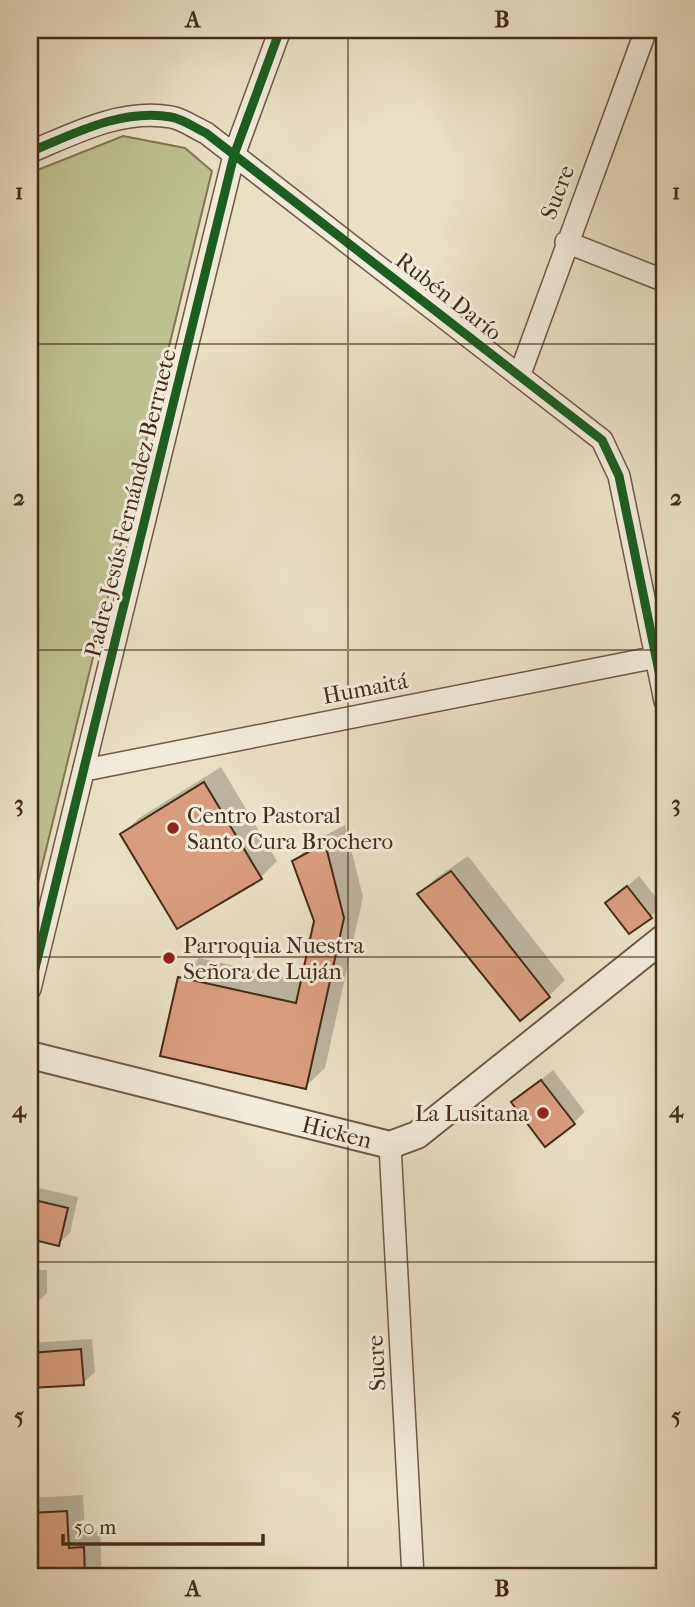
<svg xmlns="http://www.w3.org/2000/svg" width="695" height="1607" viewBox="0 0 695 1607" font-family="'IM FELL French Canon',serif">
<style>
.green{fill:#bdc08f;stroke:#827652;stroke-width:2}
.shadow{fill:#0003}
.building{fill:#d89d7f;stroke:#462c16;stroke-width:2}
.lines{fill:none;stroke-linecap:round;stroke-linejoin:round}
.minor-casing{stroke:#6f5942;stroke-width:24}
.tertiary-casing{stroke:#6f5942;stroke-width:30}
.minor{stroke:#f1ebd9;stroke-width:21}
.tertiary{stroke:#f1ebd9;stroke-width:26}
.cycleway-casing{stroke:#f1ebd9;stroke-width:13}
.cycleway{stroke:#1b5e20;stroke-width:9}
.grid{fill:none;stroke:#462c16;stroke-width:2;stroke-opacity:0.55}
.poi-dot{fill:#8f2418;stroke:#f1ebd9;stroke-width:2.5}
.labels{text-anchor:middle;stroke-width:6;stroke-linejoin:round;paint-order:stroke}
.street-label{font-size:23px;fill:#462c16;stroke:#f1ebd9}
.poi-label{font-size:23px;fill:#462c16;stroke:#f1ebd9;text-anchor:start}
.neatline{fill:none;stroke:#462c16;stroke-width:2.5}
.grid-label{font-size:23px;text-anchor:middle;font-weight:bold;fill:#462c16}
</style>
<rect width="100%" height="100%" fill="#eae0c4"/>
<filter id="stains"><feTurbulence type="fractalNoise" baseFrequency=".00286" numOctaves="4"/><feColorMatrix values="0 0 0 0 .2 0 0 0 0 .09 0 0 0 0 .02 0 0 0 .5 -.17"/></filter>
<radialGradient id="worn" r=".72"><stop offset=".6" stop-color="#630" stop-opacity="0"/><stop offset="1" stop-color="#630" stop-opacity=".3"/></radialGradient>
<path class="green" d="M123 136 185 148 212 171 30 915V173Z"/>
<path class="shadow" d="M221 767 277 861 261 877 122 834 139 818Z
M345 825 363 897 325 1068 305 1087 179 978 199 958 303 981 316 921 294 862 313 842Z
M468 856 565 980 549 996 419 895 436 878Z
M639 876 662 905 651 916 608 903Z
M553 1070 585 1112 573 1123 514 1102Z
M30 1186 78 1197 70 1233 58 1244 30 1238Z
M30 1270H47V1293L35 1304H30Z
M92 1339 95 1372 83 1383 30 1387V1343Z
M83 1495 85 1532 100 1531 102 1577H30V1498Z"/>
<path class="building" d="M204 782 262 879 177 929 120 834Z
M325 843 344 918 306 1089 160 1056 178 977 296 1003 314 921 292 861Z
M451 871 550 997 520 1021 417 894Z
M627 886 652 918 629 934 605 903Z
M541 1080 575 1124 545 1147 511 1102Z
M30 1199 68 1208 59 1246 30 1239Z
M81 1349 84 1385 30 1388V1353Z
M67 1511 69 1548 84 1547 85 1577H30V1513Z"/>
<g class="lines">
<g class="minor-casing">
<path id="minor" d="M30 152C73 134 122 108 171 117 183 119 195 128 206 133L602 440 619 476 665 701
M566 242 665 281
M520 374 646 30
M85 770 657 657
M30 989 234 155 280 30
M390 1145 413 1577"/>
</g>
<g class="tertiary-casing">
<path id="tertiary" d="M30 1055 390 1145 417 1135 665 937"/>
</g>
<use href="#minor" class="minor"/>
<use href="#tertiary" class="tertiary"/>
<g class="cycleway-casing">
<path id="cycleway" d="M30 152C73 134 122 108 171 117 183 119 195 128 206 133L602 440 619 476 665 701
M30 989 234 155 280 30"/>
</g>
<use href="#cycleway" class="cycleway"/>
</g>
<path class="grid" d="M348 30V1577M30 344H665M30 650H665M30 957H665M30 1262H665"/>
<g class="poi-dot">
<circle cx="173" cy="828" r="7"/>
<circle cx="169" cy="958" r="7"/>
<circle cx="543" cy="1113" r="7"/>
</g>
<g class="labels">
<g class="street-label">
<text transform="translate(557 192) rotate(-69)" y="8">Sucre</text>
<text transform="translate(449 296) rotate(38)" y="8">Rubén Darío</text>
<text transform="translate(130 503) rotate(-76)" y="8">Padre Jesús Fernández Berruete</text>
<text transform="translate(365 688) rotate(-11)" y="8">Humaitá</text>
<text transform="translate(337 1132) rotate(14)" y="8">Hicken</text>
<text transform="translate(376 1363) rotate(-93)" y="8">Sucre</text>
</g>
<g class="poi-label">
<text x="187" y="823">Centro Pastoral<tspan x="187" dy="26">Santo Cura Brochero</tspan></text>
<text x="183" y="953">Parroquia Nuestra<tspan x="183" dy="26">Señora de Luján</tspan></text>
<text x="529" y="1121" text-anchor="end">La Lusitana</text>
</g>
</g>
<rect width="695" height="1607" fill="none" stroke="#eae0c4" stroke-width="77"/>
<path d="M63 1534v10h200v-10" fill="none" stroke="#462c16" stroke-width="3.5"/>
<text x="74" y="1534" font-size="21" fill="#462c16" stroke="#f1ebd9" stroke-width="5" paint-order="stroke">50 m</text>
<rect x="38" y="38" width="618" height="1530" class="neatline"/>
<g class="grid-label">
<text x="193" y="27">A</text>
<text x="502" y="27">B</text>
<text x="19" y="199">1</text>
<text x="676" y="199">1</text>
<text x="19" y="505">2</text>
<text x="676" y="505">2</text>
<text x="19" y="811">3</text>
<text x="676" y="811">3</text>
<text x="19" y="1117">4</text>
<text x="676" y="1117">4</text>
<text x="19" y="1423">5</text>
<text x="676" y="1423">5</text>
<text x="193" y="1596">A</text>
<text x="502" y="1596">B</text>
</g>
<rect width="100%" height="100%" filter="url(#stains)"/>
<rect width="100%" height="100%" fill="url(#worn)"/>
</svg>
